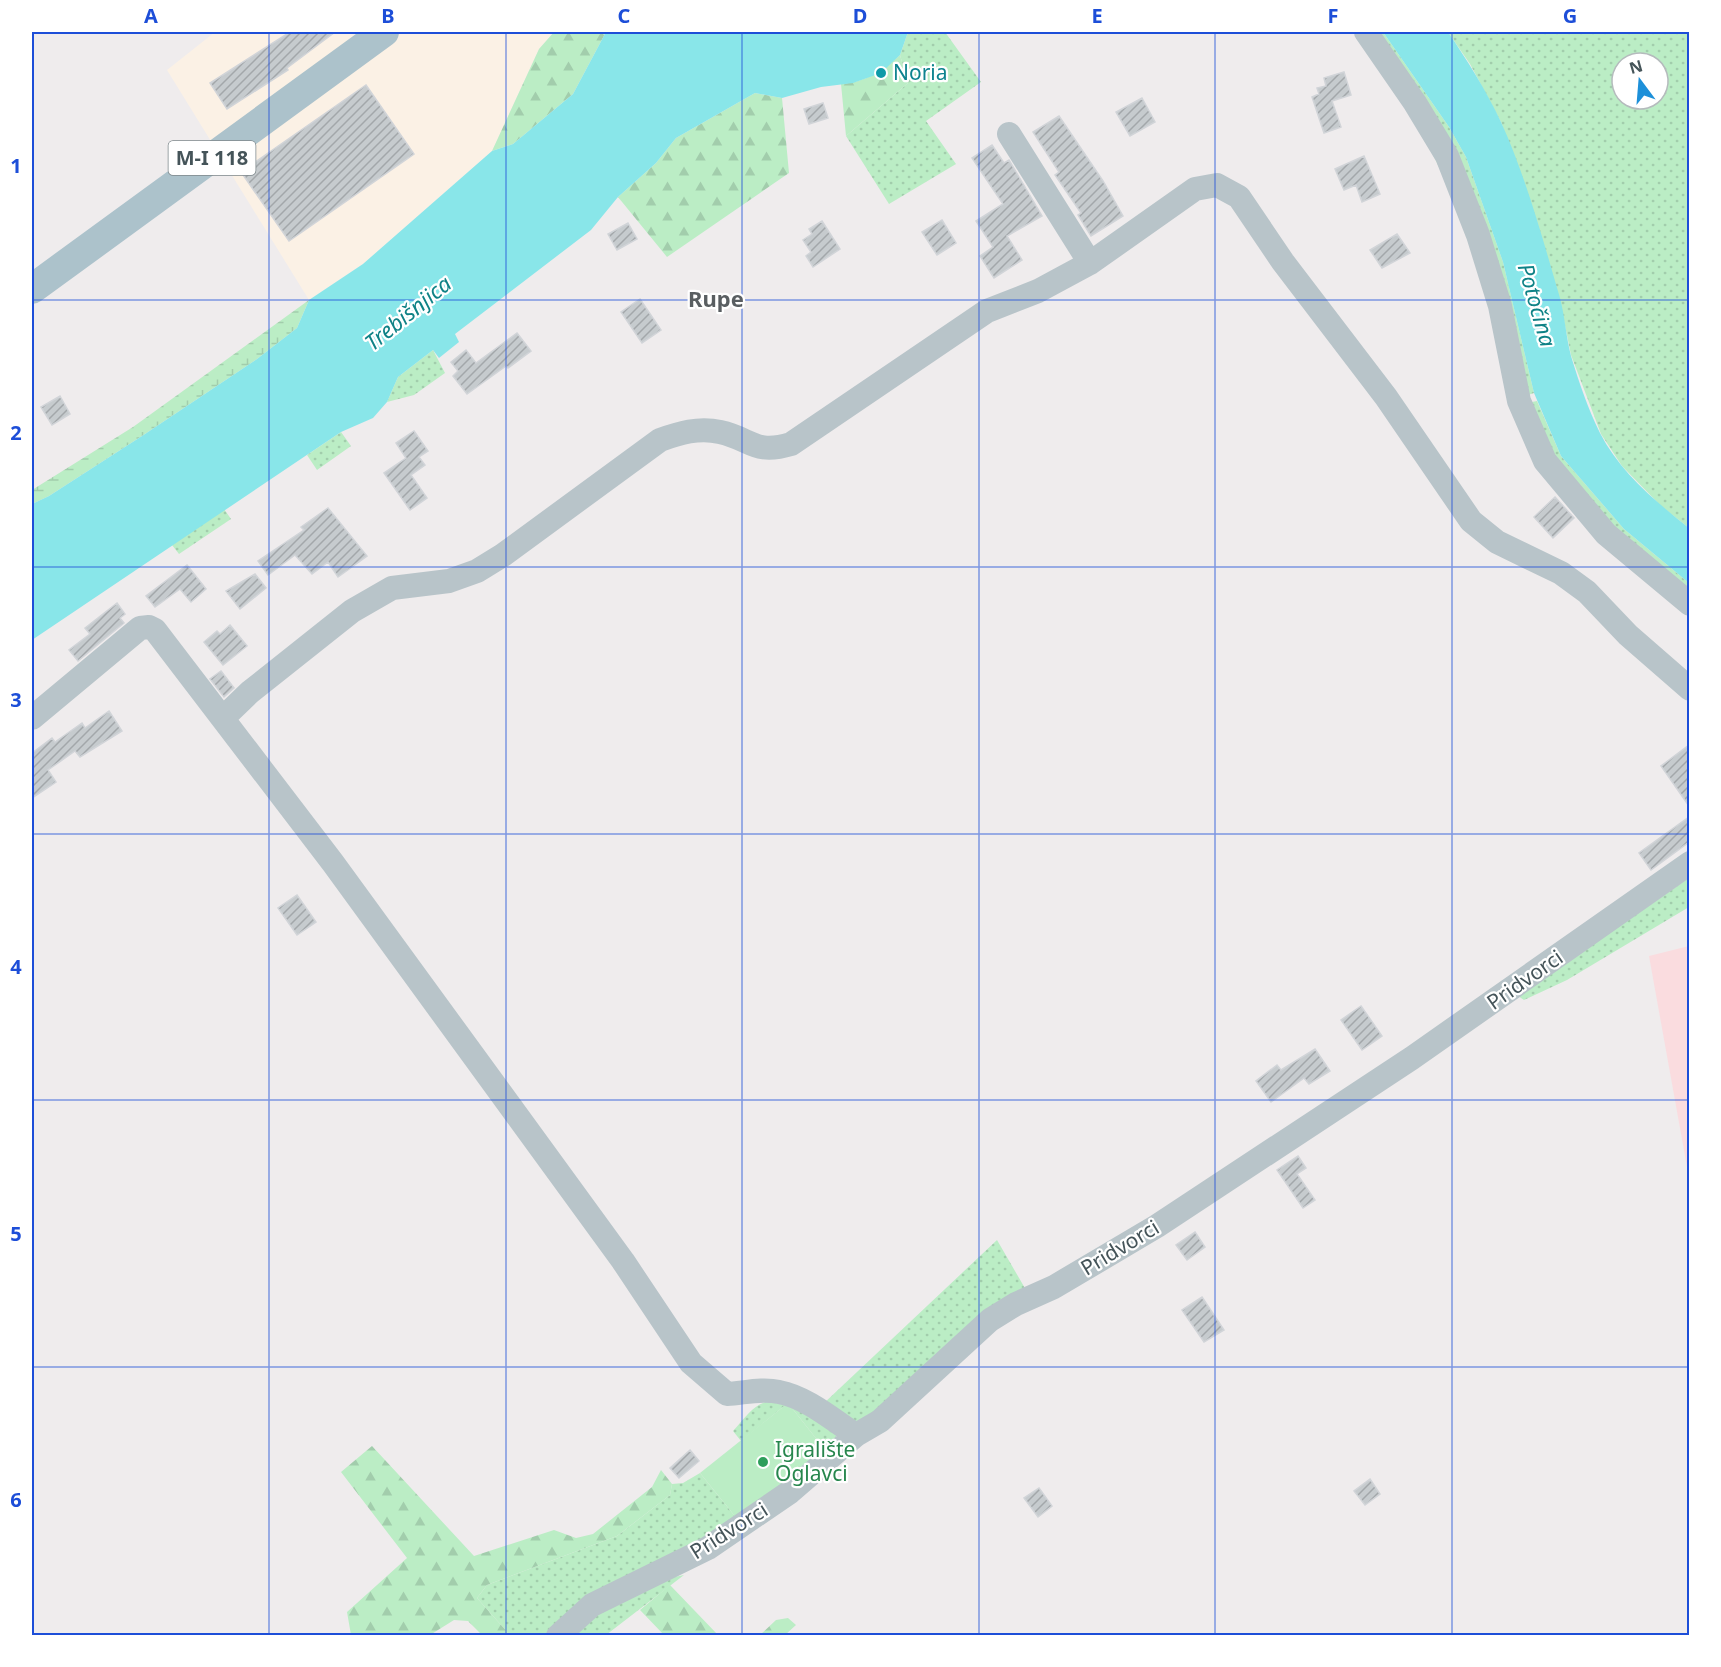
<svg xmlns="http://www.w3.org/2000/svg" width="1721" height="1667" viewBox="0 0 1721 1667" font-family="'Noto Sans',sans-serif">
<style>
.commercial{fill:#fbf1e5}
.medical{fill:#fadcdf}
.grass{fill:url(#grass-dots);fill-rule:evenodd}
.forest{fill:url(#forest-firs)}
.wetland{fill:url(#wetland-marsh)}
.pitch{fill:#bbedc5}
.water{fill:#89e6e9}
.building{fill:url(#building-hatch);stroke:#d1d4d8;stroke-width:1.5}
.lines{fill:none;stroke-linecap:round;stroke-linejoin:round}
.minor{stroke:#b8c4c9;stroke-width:24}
.major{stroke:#acc2cb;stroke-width:30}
.grid{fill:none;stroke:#1d4ed8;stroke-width:1.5;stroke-opacity:0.55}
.culture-dot{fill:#0f9aa8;stroke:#fff;stroke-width:2}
.leisure-dot{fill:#2e9e5b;stroke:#fff;stroke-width:2}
.labels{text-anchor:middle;stroke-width:4.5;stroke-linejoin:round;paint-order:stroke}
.shield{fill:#fff;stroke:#7d878b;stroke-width:1.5}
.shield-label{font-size:20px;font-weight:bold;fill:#455459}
.culture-label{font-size:21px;fill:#0d838f;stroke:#fff;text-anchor:start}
.street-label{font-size:21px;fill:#455459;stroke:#fff}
.leisure-label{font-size:21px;fill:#27864d;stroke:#fff;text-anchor:start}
.neighbourhood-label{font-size:22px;font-weight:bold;fill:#595e61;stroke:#fff}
.water-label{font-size:22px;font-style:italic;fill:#0f8286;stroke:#fff}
.neatline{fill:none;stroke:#1d4ed8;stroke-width:2}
.grid-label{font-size:20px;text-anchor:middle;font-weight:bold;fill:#1d4ed8}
</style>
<defs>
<pattern id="grass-dots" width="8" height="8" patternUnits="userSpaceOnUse" patternTransform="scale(1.5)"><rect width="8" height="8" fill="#bbedc5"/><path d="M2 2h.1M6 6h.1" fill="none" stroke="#a2cdac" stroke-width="1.8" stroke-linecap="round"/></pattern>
<pattern id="forest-firs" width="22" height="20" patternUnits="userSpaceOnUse" patternTransform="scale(1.5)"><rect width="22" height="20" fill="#bbedc5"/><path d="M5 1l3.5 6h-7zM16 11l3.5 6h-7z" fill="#a2cdac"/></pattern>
<pattern id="wetland-marsh" width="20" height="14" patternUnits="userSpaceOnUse" patternTransform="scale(1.5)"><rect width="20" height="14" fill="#bbedc5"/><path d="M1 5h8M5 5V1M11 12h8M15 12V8" fill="none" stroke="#a2cdac"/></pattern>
<pattern id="building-hatch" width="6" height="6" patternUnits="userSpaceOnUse" patternTransform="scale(1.5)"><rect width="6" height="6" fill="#c6cbce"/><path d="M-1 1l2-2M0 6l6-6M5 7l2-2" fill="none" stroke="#a3a7aa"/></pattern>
</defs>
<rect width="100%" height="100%" fill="#efeced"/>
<path class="commercial" d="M215 32H554L539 49 492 151 363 264 309 300 167 70Z"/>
<path class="medical" d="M1689 946H1690L1689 1178 1649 956Z"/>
<path class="grass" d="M908 32H945L981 82 926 121 956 164 889 204 846 136 908 83 900 55Z
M1373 32H1383L1449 127 1466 157 1503 262 1534 393 1525 396 1506 304Z
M1448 32H1689V528L1661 506 1622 466 1601 434 1571 355 1560 301 1536 219 1501 122 1470 64ZM1622 63H1658V99H1622Z
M433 350 445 373 414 395 387 402 398 377Z
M1537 401 1561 456 1624 529 1689 583V596L1653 566 1567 481 1527 403Z
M341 432 351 446 317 470 307 455Z
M224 509 231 519 179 554 172 545Z
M1689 878V907L1567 980 1524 1000 1518 996Z
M997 1240 1026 1290 866 1422 850 1421 822 1405Z
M783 1398 836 1435V1443L826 1451 788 1403 741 1441 733 1431C752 1410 754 1402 783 1398Z
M700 1473 738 1520 548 1635H510L477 1598 487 1585 617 1536 670 1495 672 1484 683 1483Z
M684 1575 606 1635 565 1636 646 1583Z"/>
<path class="forest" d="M554 32H606L573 94 513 144 492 151 539 49Z
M900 55 908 83 846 136 841 84C866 82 882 71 900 55Z
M755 93 782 98 789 173 667 257 618 197 656 163 676 138Z
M372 1446 474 1556 554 1530 576 1538 593 1534 652 1487 661 1470 672 1484 670 1495 617 1536 487 1585 477 1598 510 1635H482L468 1621 454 1620 430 1635H351L347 1612 407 1558 341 1472Z
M670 1585 718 1635H664L640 1610Z
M788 1618 796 1625 785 1635H760L776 1620Z"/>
<path class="wetland" d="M309 300 297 328 257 359 142 436 49 496 32 504V490L133 427Z"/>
<path class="pitch" d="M788 1403 826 1451 738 1520 700 1473Z"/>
<path class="water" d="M606 32H908L900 55 881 73 853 83 821 87 782 98 755 93 676 138 656 163 618 197 591 230 455 334 459 342 439 358 433 350 398 377 387 402 373 418 341 432 32 640V504L49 496 142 436 257 359 297 328 309 300 363 264 492 151 513 144 573 94Z
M1383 32H1448C1467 60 1486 90 1501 122 1526 177 1543 240 1560 298 1565 317 1566 337 1571 356 1579 382 1588 409 1600 433 1620 472 1655 501 1689 528V583L1624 529 1561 456 1534 393 1503 262 1466 157 1449 127Z"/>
<path class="building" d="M290 32H335L287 68 288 70 227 109 210 83Z
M1344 72 1351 95 1332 101 1341 127 1324 133 1312 97 1319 94 1317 88 1326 86 1324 78Z
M366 85 414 154 289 241 241 172Z
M1142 98 1155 122 1130 136 1116 112Z
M823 103 828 118 809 124 804 109Z
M1059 116 1103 181 1123 216 1091 236 1078 215 1081 213 1055 175 1059 172 1033 132Z
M992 145 1004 163 1009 160 1042 216 1007 236 1022 260 994 278 980 256 993 247 976 221 1003 204 972 158Z
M1364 156 1380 194 1362 202 1356 185 1344 190 1335 169Z
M942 220 956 243 937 255 922 232Z
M822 221 840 249 813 267 806 256 811 252 803 240 812 234 809 229Z
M628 223 637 239 617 250 608 234Z
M1397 234 1410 253 1382 268 1370 250Z
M640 299 661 330 642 343 621 312Z
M517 333 531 351 508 368 506 366 467 394 453 376 458 371 451 362 466 350 476 363Z
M60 396 70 414 52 425 41 407Z
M414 431 428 451 419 457 425 465 411 475 427 498 410 510 384 473 406 458 396 443Z
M1555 497 1574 518 1553 538 1534 517Z
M328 508 367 556 338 577 328 562 312 574 295 555 268 575 258 561 304 530 301 527Z
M187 565 206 589 191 602 180 589 155 607 146 596Z
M255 574 266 588 240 609 226 591Z
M117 603 125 614 120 618 124 623 78 661 69 650 90 634 85 628Z
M230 625 247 646 223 665 204 642 217 631 220 634Z
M221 671 234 688 224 697 210 679Z
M109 711 122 731 80 757 75 751 48 770 56 782 32 798V753L52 738 55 742 82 723 85 728Z
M1689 745V806L1661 766Z
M1689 817V842L1651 870 1639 853Z
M297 895 316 922 297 935 278 908Z
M1361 1006 1382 1036 1362 1050 1341 1020Z
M1315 1049 1330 1071 1309 1084 1304 1078 1271 1102 1256 1081 1277 1065 1281 1070Z
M1298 1156 1306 1168 1297 1174 1315 1200 1303 1208 1277 1170Z
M1195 1232 1205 1247 1187 1260 1176 1245Z
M1202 1297 1224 1330 1204 1342 1182 1310Z
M690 1450 699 1461 679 1478 670 1468Z
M1370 1479 1380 1494 1365 1505 1354 1491Z
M1039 1488 1052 1506 1038 1517 1024 1498Z"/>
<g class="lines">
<path class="minor" d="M1366 32 1415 103 1447 156 1478 235 1500 306 1519 401 1545 461 1606 534 1690 604
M1009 134 1090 263
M32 718 140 628 149 627 155 630 333 863 623 1261 691 1363 727 1394C744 1393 762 1388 779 1392 806 1397 833 1420 856 1435
M223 718 250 692 352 611 392 588 449 581 477 571 503 555 660 440C679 433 699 427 720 432 752 439 754 455 791 444L987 311 1038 291 1090 263 1195 189 1217 185 1239 197 1283 262 1386 397 1471 521 1497 542 1561 573 1587 592 1628 635 1690 689
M558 1636 592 1605 708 1548 790 1492 856 1435 880 1421 990 1320 1016 1304 1054 1287 1157 1226 1412 1058 1690 863"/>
<path class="major" d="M32 289 384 32"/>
</g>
<path class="grid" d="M269 32V1636M506 32V1636M742 32V1636M979 32V1636M1215 32V1636M1452 32V1636M32 300H1690M32 567H1690M32 834H1690M32 1100H1690M32 1367H1690"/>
<circle class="culture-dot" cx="881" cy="73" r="6"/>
<circle class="leisure-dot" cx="763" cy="1462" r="6"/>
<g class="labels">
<rect class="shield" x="168.5" y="141" width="87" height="34" rx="4.5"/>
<g class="shield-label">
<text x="212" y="165">M-I 118</text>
</g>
<g class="culture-label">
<text x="893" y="80">Noria</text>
</g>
<g class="street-label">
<text transform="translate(1525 980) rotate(-35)" y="7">Pridvorci</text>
<text transform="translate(1120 1248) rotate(-31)" y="7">Pridvorci</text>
<text transform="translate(729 1531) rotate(-32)" y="7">Pridvorci</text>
</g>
<g class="leisure-label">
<text x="775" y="1457">Igralište<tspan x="775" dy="24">Oglavci</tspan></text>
</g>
<g class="neighbourhood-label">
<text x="716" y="307">Rupe</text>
</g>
<g class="water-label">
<text transform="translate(1537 305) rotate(74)" y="8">Potočina</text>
<text transform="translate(408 313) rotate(-39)" y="8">Trebišnjica</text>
</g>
</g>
<rect width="1721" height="1667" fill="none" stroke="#ffffff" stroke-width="66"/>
<g transform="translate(1640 81) rotate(344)"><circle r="28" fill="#ffffff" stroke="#b5bbbd" stroke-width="1.5"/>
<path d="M0-4.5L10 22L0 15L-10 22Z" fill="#1d90d9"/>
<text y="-9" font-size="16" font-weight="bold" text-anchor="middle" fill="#455459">N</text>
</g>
<rect x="33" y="33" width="1655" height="1601" class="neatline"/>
<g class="grid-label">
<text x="151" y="23">A</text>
<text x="388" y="23">B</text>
<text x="624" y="23">C</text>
<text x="860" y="23">D</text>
<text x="1097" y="23">E</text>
<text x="1333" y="23">F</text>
<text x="1570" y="23">G</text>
<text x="16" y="173">1</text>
<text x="16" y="440">2</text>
<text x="16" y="707">3</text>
<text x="16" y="974">4</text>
<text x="16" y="1241">5</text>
<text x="16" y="1507">6</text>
</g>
</svg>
